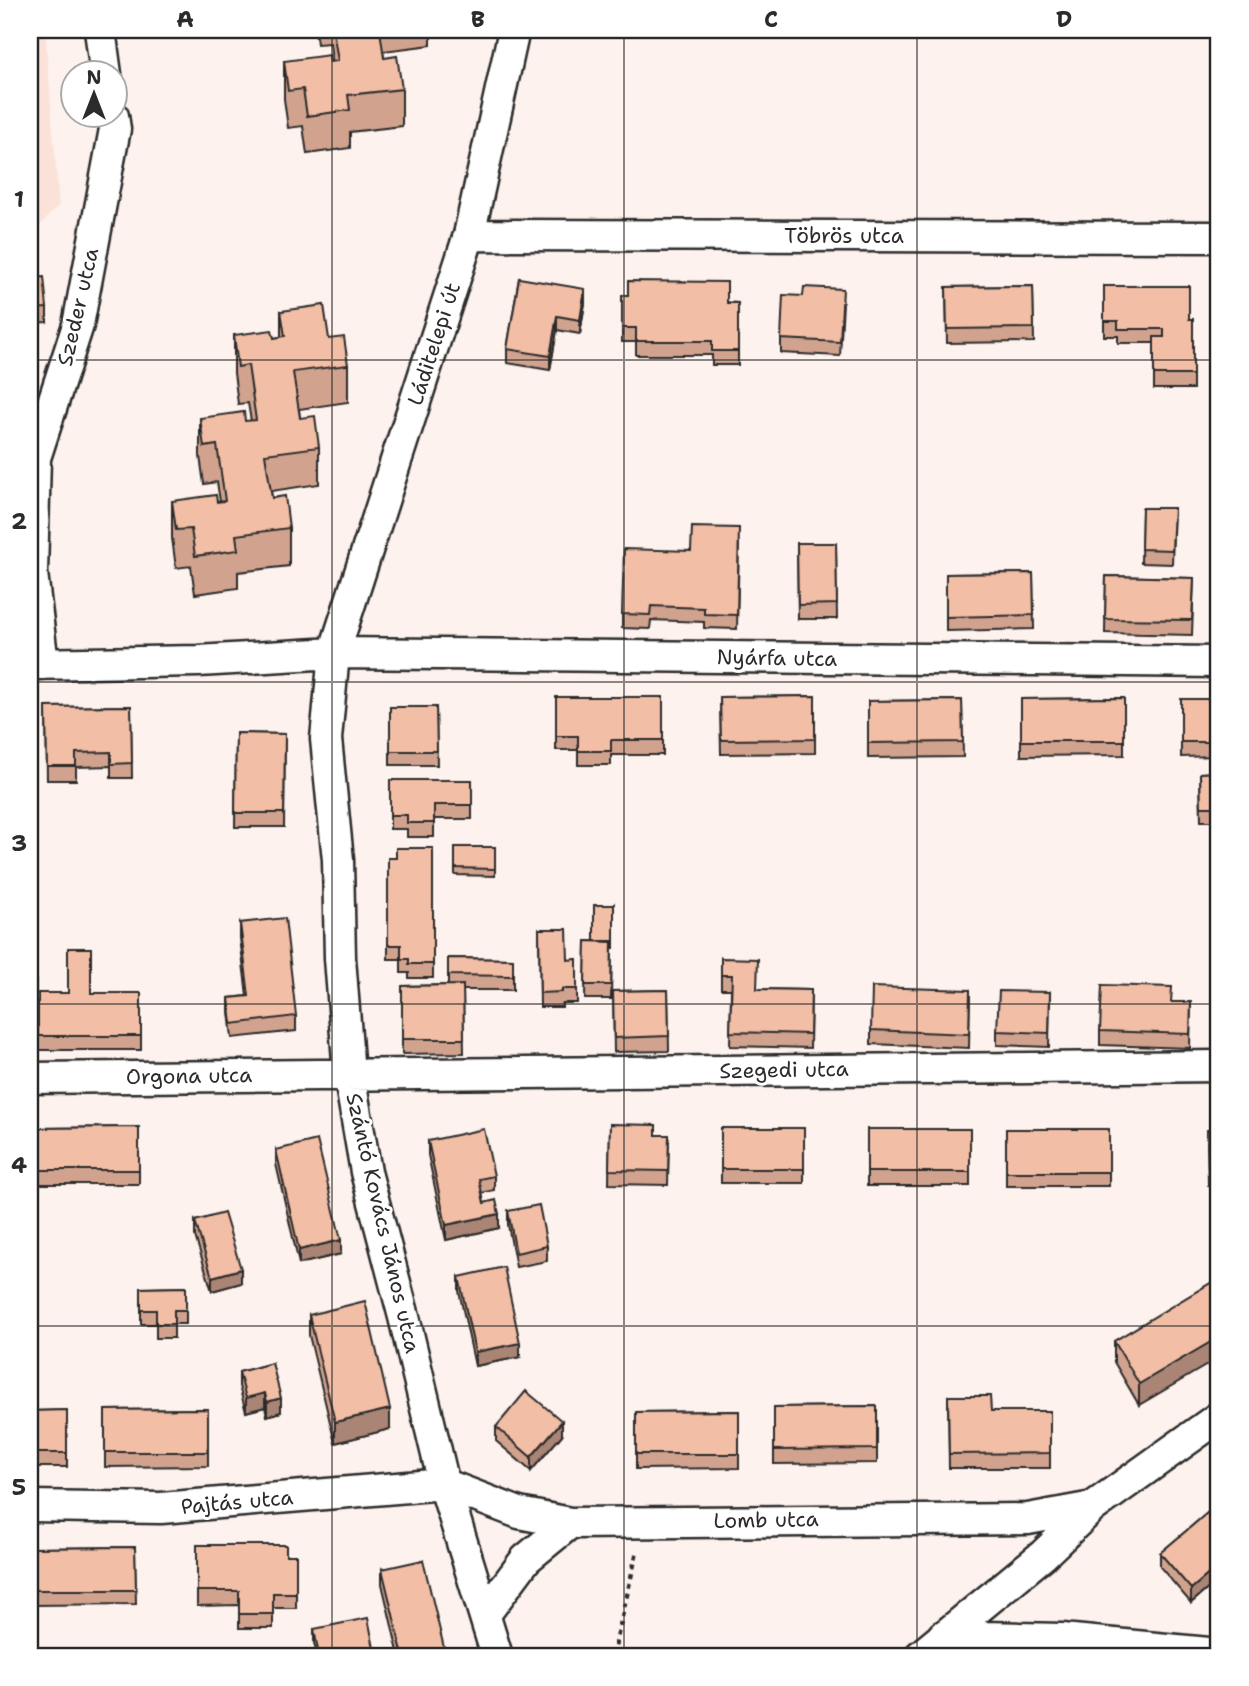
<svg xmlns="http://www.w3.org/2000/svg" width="1249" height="1686" viewBox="0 0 1249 1686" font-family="'Shantell Sans',sans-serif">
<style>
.built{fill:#fae2d8}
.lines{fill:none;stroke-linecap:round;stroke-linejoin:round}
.minor-casing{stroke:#2b2b2b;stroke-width:35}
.path{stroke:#2b2b2b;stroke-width:4.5;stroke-dasharray:5 5;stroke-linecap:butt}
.minor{stroke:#fff;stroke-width:30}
.wall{fill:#d1a38f;stroke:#2b2b2b;stroke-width:2}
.shaded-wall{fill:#aa8574;stroke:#2b2b2b;stroke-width:2}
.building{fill:#f3bea6;stroke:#2b2b2b;stroke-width:2}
.grid{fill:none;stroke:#2b2b2b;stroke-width:2;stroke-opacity:0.55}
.labels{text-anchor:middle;stroke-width:6;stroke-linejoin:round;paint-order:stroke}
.street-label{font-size:21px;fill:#2b2b2b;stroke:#fff}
.neatline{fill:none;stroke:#2b2b2b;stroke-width:2.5}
.grid-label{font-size:23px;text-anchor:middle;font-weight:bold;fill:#2b2b2b}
</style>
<rect width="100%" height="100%" fill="#fdf2ed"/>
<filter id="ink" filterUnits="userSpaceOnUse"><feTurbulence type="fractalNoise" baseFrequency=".0143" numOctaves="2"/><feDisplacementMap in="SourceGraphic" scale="14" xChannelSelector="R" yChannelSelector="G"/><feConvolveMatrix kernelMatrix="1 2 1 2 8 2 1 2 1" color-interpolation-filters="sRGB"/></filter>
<g filter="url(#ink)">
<path class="built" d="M30 30H45L59 205 30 236Z"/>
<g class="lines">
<g class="minor-casing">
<path id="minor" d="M100 30 106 74
M469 235 1219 237
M30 664 198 661 334 653 1219 662
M43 664 32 573 35 458 78 325 115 129 113 116
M30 1078 1219 1066
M30 1506 161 1508 444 1484 519 1513 570 1523 1028 1519 1093 1507
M485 1614 526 1559 570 1523
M943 1636 1062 1639 1219 1654
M497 1656 444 1484 404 1317 366 1172 349 1074 340 958 338 860 326 739 334 653 469 235 514 30
M920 1656 1043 1555 1093 1507 1219 1417"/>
</g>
<path class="path" d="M613 1656 637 1551"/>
<use href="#minor" class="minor"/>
</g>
<path class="wall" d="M315 30H431V45L383 51 384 58 402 89V126L350 132V148L307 154 303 126 288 128 284 99V61L332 62 330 43 317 44Z
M30 278 47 308V322L30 323Z
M519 278 585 303 580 334 557 330 550 370 507 363V349Z
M1033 286 1034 342 947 343 946 287Z
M1104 286 1189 319H1193V389H1154V343H1118V336H1104Z
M622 295 738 303V365H712V355H636V342H622Z
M803 296 843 303 840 356 781 353V339Z
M281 311 329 339 348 365V402L299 409 300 418 319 447V484L271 491 272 498 289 528V566L238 572V588L195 594 191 566 176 568 172 538V501H220L217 482 204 484 200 456V418L245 421H251L248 403 238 404 234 373V335L274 338 281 337Z
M1142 508H1174L1172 564 1141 563Z
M739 543 737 629 704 628V622L651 620 650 629 622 628V614L691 551Z
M797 543H836L837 619H798Z
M1033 573 1034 629 946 631V574Z
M1106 576 1194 578 1192 635 1105 633Z
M815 696V753L721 754 720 697Z
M556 697H663V755H611V765H578V750H556Z
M1124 698V755L1021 756V699Z
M1181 699H1219V756L1181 757Z
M962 700 963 757 868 758V701Z
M131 706 132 778H111V766L76 767V780H47L46 707Z
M390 707H436L437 765H390Z
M236 733 285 734 284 827H235Z
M1219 772V821H1201L1200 773Z
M390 780H472V819H434V837H407V829H390Z
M455 847H495V876L455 875Z
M433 848V978H409V973H401V959H388V858H396Z
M614 905V948H612L611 999H585L586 941H594Z
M240 923 296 1016V1031L232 1038 229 1012V998L247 996 240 938Z
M539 929 568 960 577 959V1003H562V1007H540Z
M448 958 513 959V990H463L464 1053 402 1054V986L448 985Z
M721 958 757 989 811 990 810 1048 730 1046 731 989H721Z
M30 959H36L35 1002H30Z
M668 990 669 1051 614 1052 613 991Z
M970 990 969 1048 871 1044V1030Z
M1050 992 1049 1047 997 1045V1031Z
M38 993H141V1050H38Z
M1172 1002H1191L1190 1048 1100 1045V1031Z
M610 1124 656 1135H669L668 1185 609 1184Z
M139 1127V1184H36V1128Z
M721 1128H804V1183H721Z
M867 1129H970V1186H867Z
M1006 1129H1109V1186H1006Z
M1207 1130H1219V1185H1208Z
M428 1141 494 1176V1190L482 1193 484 1203 499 1228 446 1240 428 1155Z
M276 1150 341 1254 299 1264 276 1164Z
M508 1211 547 1246V1261L516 1267 508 1225Z
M195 1221 241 1283 212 1291 195 1236Z
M459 1277 520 1357 475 1366 459 1291Z
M1219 1278 1139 1405 1114 1362V1341Z
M186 1287V1324H174V1338H156V1324H141V1288Z
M309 1315 390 1429 335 1443 309 1335Z
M272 1363 281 1412 267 1416 265 1407 246 1412 239 1386V1372Z
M948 1396 991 1411H1050V1468H949Z
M877 1406V1463L774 1464V1407Z
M208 1409V1466L105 1467V1410Z
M67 1410V1467H30V1411Z
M739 1411V1468L636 1469V1412Z
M496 1427 562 1435 531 1471 496 1441Z
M1219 1503V1579L1191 1603 1160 1567V1553Z
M197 1545 286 1555H296V1608H273V1628H239V1605L197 1606Z
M135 1547 136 1604 33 1605 32 1548Z
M382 1569 446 1656H399L382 1584Z
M314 1629 374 1648V1656H317L314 1643Z"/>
<path class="shaded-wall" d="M585 289V303L580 334V320Z
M557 316V330L550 370V356Z
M499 1214V1228L446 1240V1225Z
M341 1240V1254L299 1264V1250Z
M241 1269V1283L212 1291V1277Z
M1219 1337V1358L1139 1405V1384Z
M520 1343V1357L475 1366V1352Z
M265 1393V1407L246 1412V1398Z
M281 1398V1412L267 1416V1402Z
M390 1409V1429L335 1443V1422Z
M562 1421V1435L531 1471V1457Z
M1219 1565V1579L1191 1603V1589Z"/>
<path class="building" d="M333 30H380L384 58 397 56 402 89 348 95 350 110 307 116 303 89 288 91 284 61 329 55 330 62 338 61Z
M44 277 47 308 30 309V278Z
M519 278 585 289 580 320 557 316 550 356 507 349Z
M628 281 727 282V303H738V351H712V341H636V328H622V295H628Z
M1033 286 1034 328 947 329 946 287Z
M1104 286H1189V319H1193V375H1154V337H1164V329H1118V321H1104Z
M804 287 843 289 840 342 781 339 783 295 803 296Z
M324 305 329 339 344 337 348 365 293 372 300 418 315 416 319 447 265 454 272 498 285 496 289 528 236 535 238 550 195 556 191 529 176 530 172 501 216 495 217 502 225 501 217 445 204 447 200 418 244 412 245 421 256 420 248 365 238 367 234 335 272 330 274 338 285 336 281 311Z
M1142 508H1174L1172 550 1141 549Z
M692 527 739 528 737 615 704 614V608L651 606 650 615 622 614 624 549 691 551Z
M797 543H836L837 604 798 605Z
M1033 573 1034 615 946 617V574Z
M1106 576 1194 578 1192 620 1105 619Z
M815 696V739L721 740 720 697Z
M556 697H663V740H611V751H578V736H556Z
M1124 698V741H1021V699Z
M1181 699H1219V742H1181Z
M962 700 963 742 868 743V701Z
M131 706 132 763 111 764V752L76 753V766H47L46 707Z
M390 707H436L437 751H390Z
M236 733 285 734 284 813H235Z
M1219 772V807H1201L1200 773Z
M390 780H472V805H434V823H407V815H390Z
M455 847H495V869L455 868Z
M396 848H433V964H409V959H401V945H388V858H396Z
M594 905H614V941H594Z
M285 918 296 1016 232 1024 229 998 249 996 240 923Z
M539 929H567L568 960 577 959V989H562V992L540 993Z
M586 941 612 942 611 985H585Z
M68 948H91V993H141V1036H38V993H68Z
M448 958 513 959V976L448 975Z
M721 958 758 959 757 989 811 990 810 1034 730 1032 732 975H721Z
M30 959H36L35 995H30Z
M463 985 464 1039H402V986Z
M1102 985 1172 987 1171 1002H1191L1190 1034 1100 1031Z
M872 987 970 990 969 1034 871 1030Z
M668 990 669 1036 614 1038 613 991Z
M999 991 1050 992 1049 1033 997 1031Z
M610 1124 656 1125V1135H669L668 1171 609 1170Z
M139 1127V1170H36V1128Z
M721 1128H804V1169H721Z
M484 1129 494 1176 479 1179 484 1203 496 1200 499 1214 446 1225 428 1141Z
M867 1129H970V1172H867Z
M1006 1129H1109V1172H1006Z
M1207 1130H1219V1171H1208Z
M317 1140 341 1240 299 1250 276 1150Z
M539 1205 547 1246 516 1253 508 1211Z
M224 1213 241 1269 212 1277 195 1221Z
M504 1267 520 1343 475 1352 459 1277Z
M1219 1278V1337L1139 1384 1114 1341Z
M186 1287V1310H174V1324H156V1310H141V1288Z
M365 1301 390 1409 335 1422 309 1315Z
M272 1363 281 1398 267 1402 265 1393 246 1398 239 1372Z
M526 1391 562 1421 531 1457 496 1427Z
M948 1396H990L991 1411H1050V1453L949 1454Z
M877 1406V1449L774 1450V1407Z
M208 1409V1452H105V1410Z
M67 1410V1453H30V1411Z
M739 1411V1454H636V1412Z
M1219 1503V1565L1191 1589 1160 1553Z
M197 1545H286V1555H296V1593H273V1614H239V1591H197Z
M135 1547 136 1590H33L32 1548Z
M423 1560 446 1656H403L382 1569Z
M368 1618 374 1648 332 1656H319L314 1629Z"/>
</g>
<path class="grid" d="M332 30V1656M624 30V1656M917 30V1656M30 360H1219M30 682H1219M30 1004H1219M30 1326H1219"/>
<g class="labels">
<g class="street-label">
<text x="844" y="243">Töbrös utca</text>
<text transform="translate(78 307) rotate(-77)" y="7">Szeder utca</text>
<text transform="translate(434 344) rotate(-72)" y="7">Láditelepi út</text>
<text transform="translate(777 658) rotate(1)" y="7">Nyárfa utca</text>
<text transform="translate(784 1070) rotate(-1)" y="7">Szegedi utca</text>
<text transform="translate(189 1076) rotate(-1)" y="7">Orgona utca</text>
<text transform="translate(383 1223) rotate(77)" y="7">Szántó Kovács János utca</text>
<text transform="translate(237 1502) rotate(-5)" y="7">Pajtás utca</text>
<text transform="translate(766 1520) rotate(-1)" y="7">Lomb utca</text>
</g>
</g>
<rect width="1249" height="1686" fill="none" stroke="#fff" stroke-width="77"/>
<g transform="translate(94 94)"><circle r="33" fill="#ffffff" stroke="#aaaaaa" stroke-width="2"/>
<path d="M0-5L12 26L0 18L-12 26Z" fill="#2b2b2b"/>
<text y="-10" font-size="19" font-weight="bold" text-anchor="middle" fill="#2b2b2b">N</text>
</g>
<rect x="38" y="38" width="1172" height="1610" class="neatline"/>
<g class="grid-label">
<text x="185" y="27">A</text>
<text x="478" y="27">B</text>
<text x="771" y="27">C</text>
<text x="1064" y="27">D</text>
<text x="19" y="207">1</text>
<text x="19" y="529">2</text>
<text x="19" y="851">3</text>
<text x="19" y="1173">4</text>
<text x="19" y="1495">5</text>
</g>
</svg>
